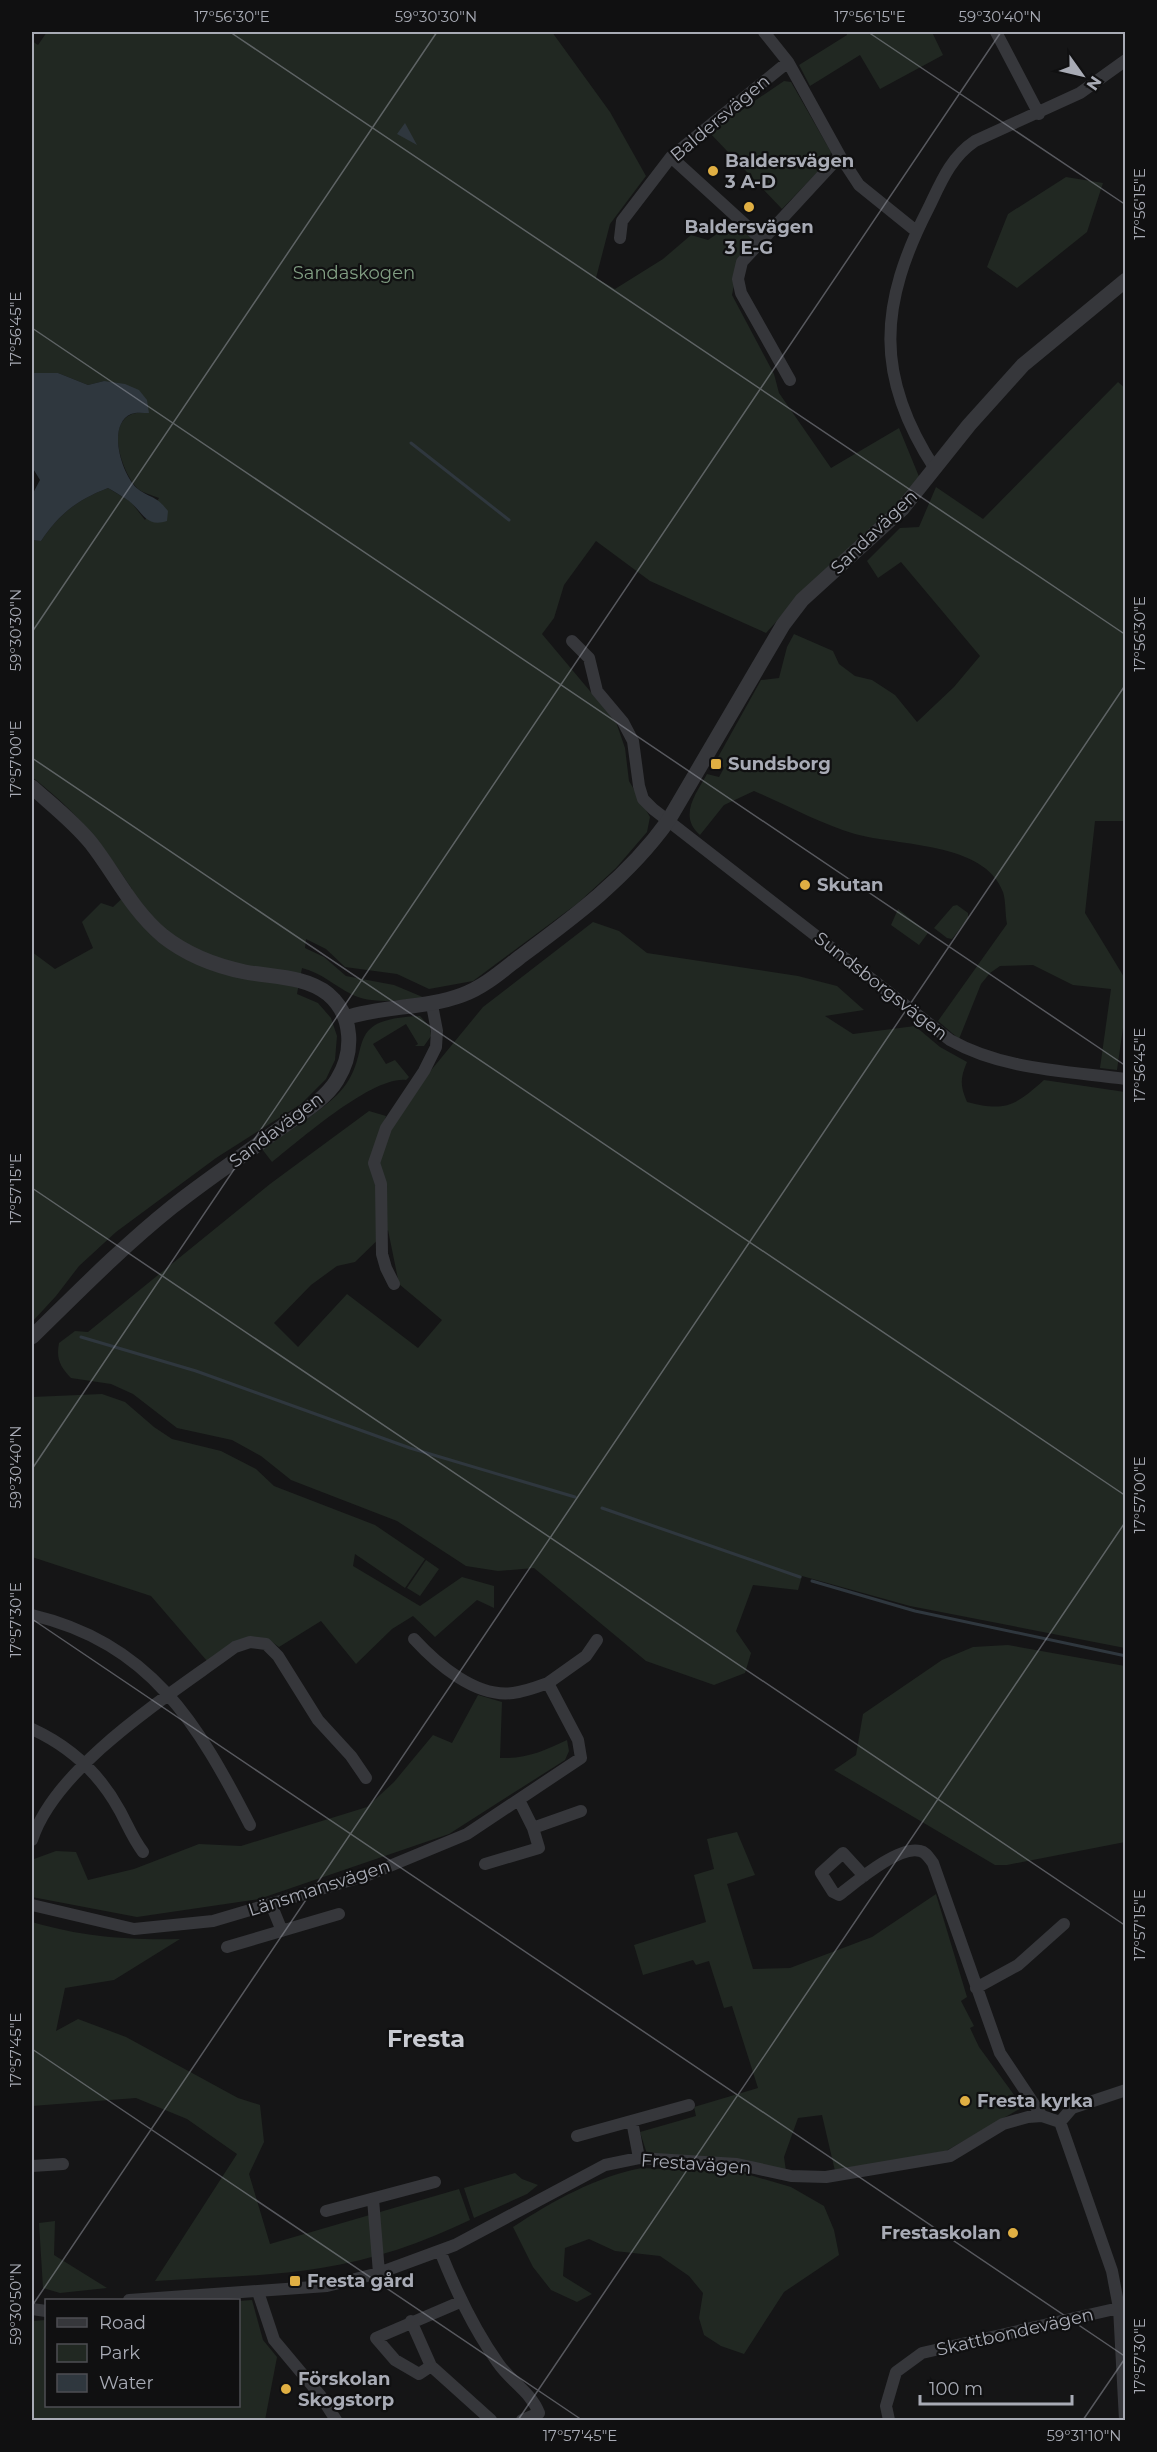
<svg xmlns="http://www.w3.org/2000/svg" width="1157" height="2452" viewBox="0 0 1157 2452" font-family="Montserrat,sans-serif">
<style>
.green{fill:#212822;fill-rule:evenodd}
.water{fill:#2f373e}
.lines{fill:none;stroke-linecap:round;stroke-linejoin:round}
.stream{stroke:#2f373e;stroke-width:3}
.minor{stroke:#36373b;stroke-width:12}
.tertiary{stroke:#36373b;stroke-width:15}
.ticks{fill:none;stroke:#a8abb5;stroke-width:1.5;stroke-opacity:0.45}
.poi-dot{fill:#e0af43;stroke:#101011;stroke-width:2}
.labels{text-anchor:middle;stroke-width:4.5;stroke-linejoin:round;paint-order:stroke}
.street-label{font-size:18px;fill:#a8abb5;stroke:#101011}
.poi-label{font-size:18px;font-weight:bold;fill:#a8abb5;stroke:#101011;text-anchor:start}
.park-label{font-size:18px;fill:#819e83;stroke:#101011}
.district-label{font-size:24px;font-weight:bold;fill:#c8cad1;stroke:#101011}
.neatline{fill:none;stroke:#a8abb5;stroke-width:2}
.ticks-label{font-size:15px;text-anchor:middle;fill:#a8abb5}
</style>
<rect width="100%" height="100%" fill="#151516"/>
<path class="green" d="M47 32H552L610 112 646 176 610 224 596 278 615 289 663 259 691 235 708 240 727 227 755 238 739 260 732 295 774 374 779 393 831 468 899 428 920 479C872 534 814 578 766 633L650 581 596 541 564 585 554 618 542 634 616 722 625 748 629 781 650 817 647 832 616 868 578 903 473 981 429 989 397 974 345 967 326 949 306 939 305 948 324 957 346 976 394 985 425 998C403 1000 371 1005 351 994 333 985 322 973 302 968L297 994 318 1003 331 1018 337 1036 335 1060 326 1079 301 1104 216 1158 116 1232 79 1266 56 1296 32 1322V952L55 969 93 948 82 922 101 903 113 907 132 889C100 841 77 812 32 777V540L41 541C60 513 77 500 108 488L131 502 145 520 159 498C152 495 142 493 137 488 123 473 106 427 130 415 135 412 143 413 149 413L104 381 88 385 58 373H32V41L38 45Z
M846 32H932L943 55 880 89 860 55 810 86 799 65 847 35Z
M784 81 791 82 831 152 829 160 782 209 709 132Z
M1066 177 1103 183 1087 232 1017 288 987 267 1008 214Z
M1118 382 1125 388V821H1095L1085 913 1124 977 1125 1014 1117 1070 1100 1068 1111 989 1073 985 1033 965 1000 966 990 973 981 984 959 1039 938 1021 1007 924C1005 914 1006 901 1003 892 985 842 898 846 855 834 821 824 787 805 754 791L724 805 700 835C678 816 696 794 707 774L719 777 724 768 717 759 761 680 779 678 787 647 794 634 833 651 839 664 855 676 872 680 895 695 917 722 954 687 980 656 901 562 878 578 867 561 900 528 919 527 936 487 983 519Z
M957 905 968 913V918L952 939 947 938 934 928 953 906Z
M898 909 928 933 919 945 891 925Z
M593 922 619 931 647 953 798 976 837 986 864 1010 825 1016 853 1034 915 1026 940 1047 967 1062C960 1078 960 1086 967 1102 1005 1112 1015 1106 1044 1080L1125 1092V1648L910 1606 802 1576 798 1590 753 1585 736 1631 751 1653 745 1673 714 1685 646 1661 534 1568 498 1571 466 1566 397 1521 291 1480 261 1456 232 1440 177 1428 133 1394 111 1384 71 1378C60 1366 56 1359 59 1343L75 1331 88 1332 270 1184 369 1111 386 1116 373 1155 414 1091 483 1007ZM388 1230 399 1284 442 1320 418 1348 347 1294 298 1347 274 1323 311 1285 337 1266 355 1262Z
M420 1016 430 1027 431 1036 424 1046H415L418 1044 406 1024 373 1044 386 1064 395 1060 409 1077 406 1080C372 1076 299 1141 272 1162L262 1149C286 1132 315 1116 337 1095 378 1054 336 1019 420 1016Z
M102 1394 125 1402 154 1427 172 1439 221 1451 256 1469 274 1486 375 1525 425 1559 405 1588 355 1554 353 1566 420 1606 462 1577 494 1586V1608L477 1600 435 1637 413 1616 392 1629 356 1664 321 1621 279 1647C253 1625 232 1647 207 1661L151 1596 32 1557V1397Z
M426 1560 439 1569 420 1596 407 1588Z
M1008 1645 1125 1666V1842L1007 1865H995L834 1770 856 1755 863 1714 942 1660 973 1647Z
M478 1695 502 1702 500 1758C526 1759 544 1751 567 1740L569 1751 565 1760 449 1834 259 1899 137 1917 32 1897 34 1859 56 1851 76 1852 88 1880 134 1869 199 1844 241 1846 367 1807 394 1782 433 1735 452 1743Z
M737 1832 755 1875 727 1884 753 1969 790 1968 872 1937 936 1894 967 1997 961 2001 974 2026 970 2028 979 2047 1023 2107 946 2151 835 2171 822 2115 798 2118 784 2157 786 2171 647 2154 640 2132 696 2116 694 2107 758 2088 732 2006 724 2008 709 1961 696 1965 693 1960 643 1975 634 1945 706 1922 694 1875 714 1869 707 1839Z
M32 1922C84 1937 125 1940 180 1939L114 1980 65 1988 56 2031 78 2019 126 2037 238 2098 260 2105 264 2142 249 2174 270 2244 459 2189 470 2220C422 2243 373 2260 321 2268 267 2277 210 2277 155 2281L237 2154 187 2119 136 2098 32 2106Z
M642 2168 743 2173 791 2187 824 2206 834 2230 839 2255 784 2292 744 2354 721 2346 704 2335 699 2318 703 2293 689 2276 660 2256 615 2251 589 2239 565 2248 563 2276 592 2294 577 2302 551 2290 533 2267 513 2227C553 2201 595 2177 642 2168Z
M515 2173 522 2179 538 2185 527 2194 474 2218 464 2188Z
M55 2221 54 2255 107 2288 60 2293 43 2288 39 2223Z
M252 2300 263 2340 277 2357 265 2420H32V2321L46 2320V2406H238L239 2301Z"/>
<path class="water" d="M405 123 417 145 397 134Z
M32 373H58L88 385 104 381 125 384 139 390 147 400 149 413C143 413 136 412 131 414 106 425 122 476 138 489 151 499 156 495 168 511L167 521C146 528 143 512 129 501 122 496 115 492 108 488 77 500 60 513 41 541L32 540V495L40 480 32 467Z"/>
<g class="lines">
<path class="stream" d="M411 443 509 520
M81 1337 196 1371 410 1448 575 1497
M602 1508 800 1577
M812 1581 915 1611 1126 1656"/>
<path class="minor" d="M764 32 788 62 840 156 859 185 916 231
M996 32 1039 114
M671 157 761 239
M620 238 622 221 671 157 788 62
M790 380 741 293 738 279 742 262 840 156
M935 469C874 376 879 304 929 207 941 182 951 157 975 141L1080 93 1126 60
M572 641 589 658 597 691 623 722 633 741 639 786 643 799 653 809 950 1040C1003 1070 1067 1071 1126 1079
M394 1284 386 1268 382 1254 381 1184 374 1163 386 1128 424 1071 436 1047 437 1031 432 1005
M32 1615C151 1643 198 1724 250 1825
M548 1683 586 1656 597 1640
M32 1729C69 1746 100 1774 120 1811 128 1826 133 1839 143 1852
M519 1800 533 1828
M32 1840C56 1765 173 1693 235 1647L250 1642 266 1644 278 1656 318 1720 351 1756 366 1778
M485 1864 539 1848 533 1828 581 1811
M864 1876 843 1853 821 1873 833 1892 839 1895C856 1882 899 1845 920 1851 926 1852 929 1858 933 1863L1000 2053 1042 2116
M271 1904 282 1931
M32 1905 134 1929 213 1921 368 1875 467 1834 581 1758 578 1740 548 1683C537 1687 524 1692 513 1693 476 1698 437 1664 414 1639
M227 1947 339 1914
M976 1988 1018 1965 1064 1924
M632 2121 639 2158
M1060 2122 1112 2271 1119 2308 1125 2420
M1060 2122 1072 2108 1126 2090
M577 2136 689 2105
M32 2166 63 2164
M373 2199 379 2273
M326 2211 435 2182
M440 2251C456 2291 473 2328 498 2363 510 2381 531 2392 539 2413L522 2420
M258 2292 274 2340 320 2395 336 2420
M129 2300 327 2286 379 2273 455 2245 605 2165 639 2158 737 2164 791 2176 826 2177 950 2156 1003 2124 1028 2117 1042 2116 1060 2122
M32 2309 46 2311
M411 2321 431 2366 491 2420
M431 2366 419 2374 395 2360 376 2338 460 2302
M889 2420 886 2406 896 2372 922 2353 1119 2308"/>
<path class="tertiary" d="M32 787C52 805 74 822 91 843 116 875 131 909 163 936 187 955 216 966 245 972 272 977 306 976 328 994 354 1016 354 1053 337 1080 325 1100 300 1114 282 1127 245 1154 207 1179 172 1207 122 1247 77 1293 32 1337
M345 1018C384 1005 424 1009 462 995 484 987 502 971 520 957 574 917 628 877 668 821L783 625 802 600 902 509 969 425 1023 365 1126 280"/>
</g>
<path class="ticks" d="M230 32 1126 635M868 32 1126 205M32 328 1126 1066M32 632 437 32M32 758 1126 1496M32 1188 1126 1926M32 1469 1001 32M32 1619 1126 2357M32 2049 582 2420M32 2306 1126 684M518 2420 1126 1521M1083 2420 1126 2357"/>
<g class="poi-dot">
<circle cx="713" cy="171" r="6"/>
<circle cx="749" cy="207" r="6"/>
<rect x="710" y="758" width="12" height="12" rx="3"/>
<circle cx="805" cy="885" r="6"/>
<circle cx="965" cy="2101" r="6"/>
<circle cx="1013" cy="2233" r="6"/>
<rect x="289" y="2275" width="12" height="12" rx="3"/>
<circle cx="286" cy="2389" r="6"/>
</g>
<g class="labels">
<g class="street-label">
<text transform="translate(720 118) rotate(-40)" y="6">Baldersvägen</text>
<text transform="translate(874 532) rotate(-44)" y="6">Sandavägen</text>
<text transform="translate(881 986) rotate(38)" y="6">Sundsborgsvägen</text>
<text transform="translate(276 1130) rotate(-37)" y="6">Sandavägen</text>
<text transform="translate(319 1888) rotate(-18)" y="6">Länsmansvägen</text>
<text transform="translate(696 2164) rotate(4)" y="6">Frestavägen</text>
<text transform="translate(1015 2332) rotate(-13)" y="6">Skattbondevägen</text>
</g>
<g class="poi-label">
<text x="725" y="167">Baldersvägen<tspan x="725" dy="21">3 A-D</tspan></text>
<text x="749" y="233" text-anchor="middle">Baldersvägen<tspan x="749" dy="21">3 E-G</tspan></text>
<text x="728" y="770">Sundsborg</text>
<text x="817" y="891">Skutan</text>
<text x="977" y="2107">Fresta kyrka</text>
<text x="1001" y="2239" text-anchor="end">Frestaskolan</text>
<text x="307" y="2287">Fresta gård</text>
<text x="298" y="2385">Förskolan<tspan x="298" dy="21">Skogstorp</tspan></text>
</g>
<g class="park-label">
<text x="354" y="279">Sandaskogen</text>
</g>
<g class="district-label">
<text x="426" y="2047">Fresta</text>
</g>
</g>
<rect width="1157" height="2452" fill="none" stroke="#101011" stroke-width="66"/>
<rect x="45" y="2299" width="195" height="108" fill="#101011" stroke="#4d4e53" stroke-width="1.5"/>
<rect x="57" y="2318" width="30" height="9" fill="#36373b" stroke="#4d4e53" stroke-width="1.5"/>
<text x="99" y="2329" font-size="18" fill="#a8abb5">Road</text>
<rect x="57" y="2344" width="30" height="18" fill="#212822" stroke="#4d4e53" stroke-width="1.5"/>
<text x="99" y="2359" font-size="18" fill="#a8abb5">Park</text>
<rect x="57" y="2374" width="30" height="18" fill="#2f373e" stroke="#4d4e53" stroke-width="1.5"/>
<text x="99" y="2389" font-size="18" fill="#a8abb5">Water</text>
<g transform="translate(1082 75) rotate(124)" stroke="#101011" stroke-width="4.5" paint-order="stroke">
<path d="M0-4.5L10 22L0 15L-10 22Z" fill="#a8abb5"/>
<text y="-9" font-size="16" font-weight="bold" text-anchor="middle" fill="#a8abb5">N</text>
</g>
<path d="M920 2395v9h152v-9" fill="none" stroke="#a8abb5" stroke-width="3"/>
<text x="929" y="2395" font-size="18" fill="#a8abb5" stroke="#101011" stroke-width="4.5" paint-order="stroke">100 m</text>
<rect x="33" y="33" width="1091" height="2386" class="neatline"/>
<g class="ticks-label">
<text x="232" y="22">17°56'30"E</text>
<text x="436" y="22">59°30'30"N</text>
<text x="870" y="22">17°56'15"E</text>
<text x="1000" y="22">59°30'40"N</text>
<text transform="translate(1140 204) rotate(-90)" y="5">17°56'15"E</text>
<text transform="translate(16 329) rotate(-90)" y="5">17°56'45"E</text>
<text transform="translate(16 630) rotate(-90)" y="5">59°30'30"N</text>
<text transform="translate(1140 634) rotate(-90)" y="5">17°56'30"E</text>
<text transform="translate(16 759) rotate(-90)" y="5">17°57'00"E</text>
<text transform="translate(1140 1065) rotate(-90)" y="5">17°56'45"E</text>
<text transform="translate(16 1189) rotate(-90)" y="5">17°57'15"E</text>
<text transform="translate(16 1467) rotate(-90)" y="5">59°30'40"N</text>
<text transform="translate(1140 1495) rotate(-90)" y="5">17°57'00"E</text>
<text transform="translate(16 1620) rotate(-90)" y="5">17°57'30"E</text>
<text transform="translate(1140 1925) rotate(-90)" y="5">17°57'15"E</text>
<text transform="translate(16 2050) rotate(-90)" y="5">17°57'45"E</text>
<text transform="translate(16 2304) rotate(-90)" y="5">59°30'50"N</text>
<text transform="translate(1140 2356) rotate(-90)" y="5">17°57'30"E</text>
<text x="580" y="2441">17°57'45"E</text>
<text x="1084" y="2441">59°31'10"N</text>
</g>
</svg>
